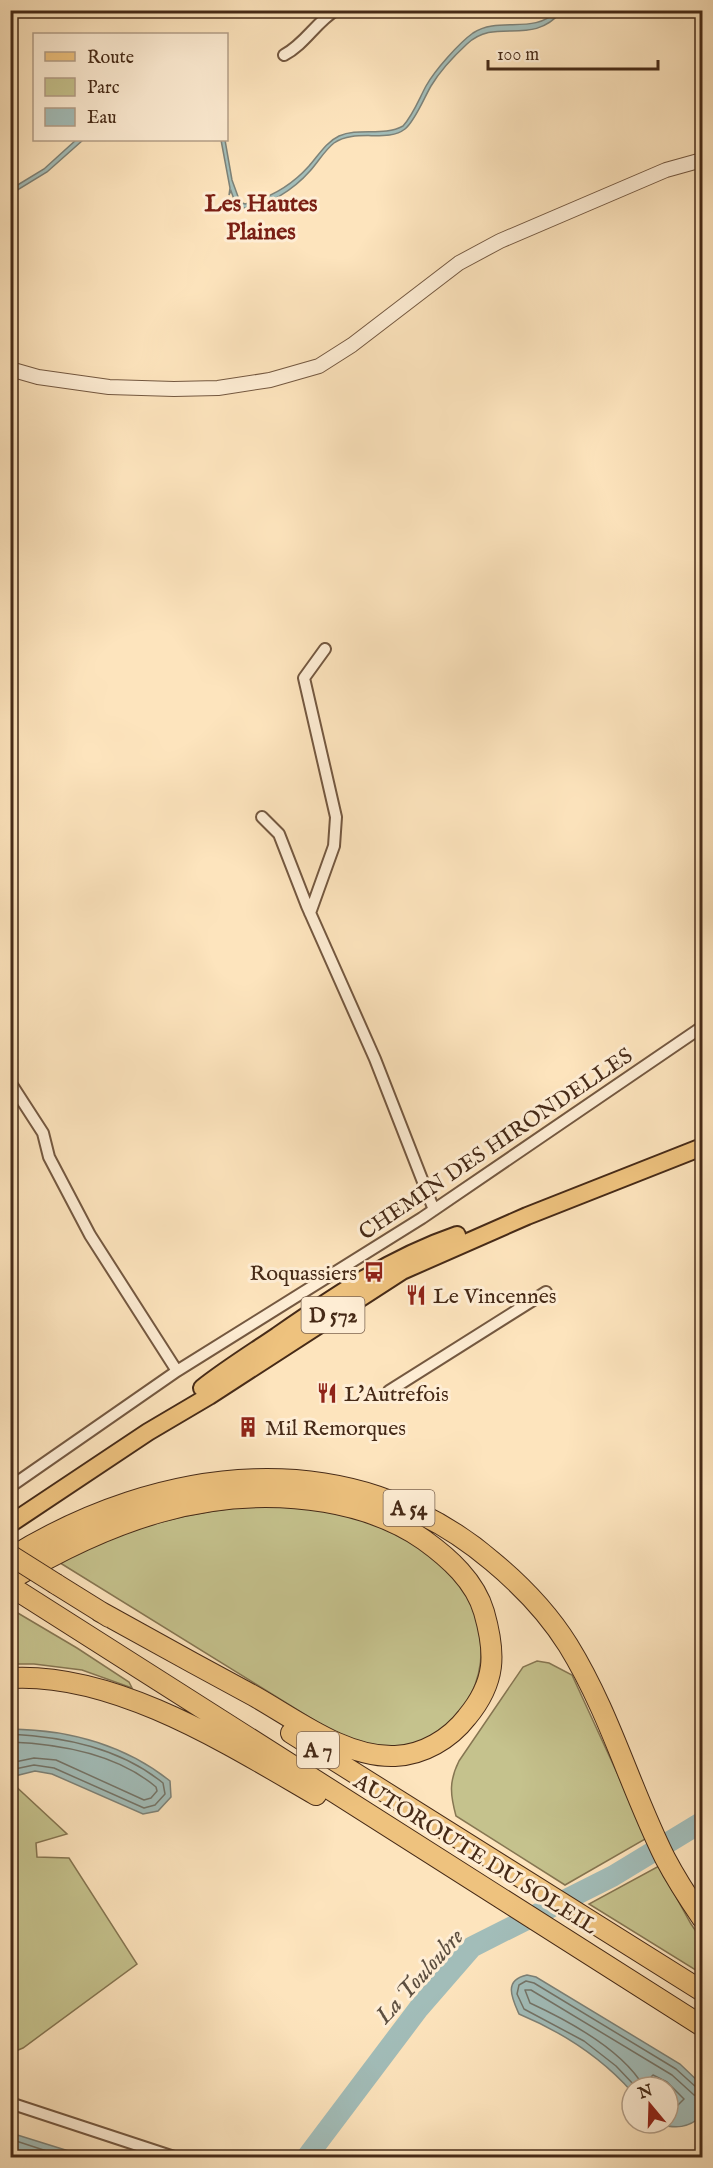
<svg xmlns="http://www.w3.org/2000/svg" width="713" height="2168" viewBox="0 0 713 2168" font-family="'IM FELL English',serif">
<style>
.green{fill:#c5c28d;stroke:#867652;stroke-width:1.5}
.water{fill:#a2bdb9;stroke:#7d8278;stroke-width:1.5}
.lines{fill:none;stroke-linecap:round;stroke-linejoin:round}
.shore{stroke:#747468;stroke-width:1.5}
.river{stroke:#a2bdb9;stroke-width:21}
.minor-casing{stroke:#745840;stroke-width:14}
.tertiary-casing{stroke:#745840;stroke-width:16}
.primary-casing{stroke:#462a17;stroke-width:20}
.motorway-casing{stroke:#462a17;stroke-width:22}
.minor{stroke:#feedd4;stroke-width:10}
.tertiary{stroke:#feedd4;stroke-width:14}
.primary{stroke:#eec27e;stroke-width:16}
.motorway{stroke:#eec27e;stroke-width:20}
.motorway-bridge-casing{stroke:#462a17;stroke-width:22;stroke-linecap:butt}
.motorway-bridge{stroke:#eec27e;stroke-width:20}
.labels{text-anchor:middle;stroke-width:6;stroke-linejoin:round;paint-order:stroke}
.shield{fill:#feedd4;stroke:#7d6450;stroke-width:1.5}
.shield-label{font-size:21px;font-weight:bold;fill:#462a17}
.street-label{font-size:22px;fill:#462a17;stroke:#feedd4}
.poi-label{font-size:22px;fill:#462a17;stroke:#feedd4;text-anchor:start}
.neighbourhood-label{font-size:24px;font-weight:bold;fill:#7a1f14;stroke:#feedd4}
.water-label{font-size:24px;font-style:italic;fill:#5d4f40;stroke:#feedd4}
</style>
<rect width="100%" height="100%" fill="#fde4bd"/>
<filter id="stains"><feTurbulence type="fractalNoise" baseFrequency=".00333" numOctaves="4"/><feColorMatrix values="0 0 0 0 .2 0 0 0 0 .09 0 0 0 0 .02 0 0 0 .5 -.17"/></filter>
<radialGradient id="worn" r=".72"><stop offset=".6" stop-color="#630" stop-opacity="0"/><stop offset="1" stop-color="#630" stop-opacity=".3"/></radialGradient>
<path class="green" d="M269 1506C287 1508 306 1508 324 1511 359 1517 395 1531 425 1551 481 1589 502 1663 456 1717 438 1738 410 1748 382 1747 367 1746 352 1740 338 1735L57 1561C130 1529 189 1508 269 1506Z
M11 1609 77 1648 129 1682 132 1688 82 1670 34 1664H11Z
M537 1661 549 1663 572 1675 647 1838 565 1885 456 1816C450 1794 449 1781 459 1761L523 1667Z
M10 1781 67 1834 36 1843 37 1857 69 1858 137 1964 23 2048 11 2053Z
M659 1866 691 1924 702 1940V1974L589 1904Z"/>
<path class="water" d="M556 11H562C531 48 497 16 467 44 454 56 440 71 431 86 424 98 415 121 405 129 387 143 355 128 334 143 325 150 318 162 310 171 295 188 267 208 243 208L235 202 231 191 229 195 230 188 221 140H225L232 180 240 202 245 204C270 198 292 185 309 166 318 156 326 142 339 136 359 127 383 137 403 126 413 115 419 99 426 86 435 70 459 43 473 33 499 16 535 35 556 11Z
M76 140H83L47 172 11 194V189L44 169Z
M11 1729C68 1730 125 1745 170 1781L171 1797 158 1811 143 1814 52 1774 35 1771 11 1777Z
M527 1975 536 1977 680 2064 702 2085V2116C688 2128 676 2129 659 2124L657 2123H668V2087H632V2092C601 2057 562 2032 519 2014 512 1998 503 1980 527 1975Z
M10 2133H11L88 2157H11Z"/>
<g class="lines">
<path class="shore" d="M10 1734C65 1737 120 1748 163 1783L165 1794 155 1805 144 1808 54 1768 34 1765 10 1770
M10 1742C61 1744 117 1754 156 1787L157 1791 151 1798 144 1800 56 1760 34 1758 10 1763
M636 2087 616 2066 584 2041 524 2009 517 1994 519 1985 526 1981 534 1983 676 2069 697 2088 702 2089
M644 2087C622 2049 569 2021 530 2003L525 1990H531L672 2075 694 2095 702 2097
M654 2087 650 2078 653 2075 667 2082 684 2099 678 2105 668 2103
M10 2139 68 2158"/>
<path class="river" d="M306 2158 419 2008 472 1947 613 1876 702 1822"/>
<g class="minor-casing">
<path id="minor" d="M284 55C305 44 316 22 336 10
M262 817 279 834 307 906 375 1059 434 1210
M310 913 334 846 336 817 304 678 325 649
M10 1082 43 1133 49 1157 90 1235 177 1371
M389 1391 546 1292
M10 1487 177 1371 422 1218 702 1027
M10 2103 177 2158"/>
</g>
<g class="tertiary-casing">
<path id="tertiary" d="M10 369 38 377 109 387 174 389 218 388 270 380 319 366 352 345 459 263 500 241 666 170 702 160"/>
</g>
<g class="primary-casing">
<path id="primary" d="M202 1388C226 1369 252 1353 277 1336 335 1296 390 1258 457 1235
M10 1524 148 1432 209 1396 402 1271 527 1216 702 1147"/>
</g>
<g class="motorway-casing">
<path id="motorway" d="M10 1558C160 1465 350 1440 492 1561 521 1585 548 1613 568 1645 610 1713 630 1788 665 1858 676 1879 689 1899 702 1918
M10 1580C108 1521 210 1483 325 1502 360 1508 394 1519 424 1540 449 1558 475 1581 484 1612 496 1654 496 1682 467 1717 450 1739 423 1755 395 1756 345 1758 295 1719 254 1696 202 1668 151 1640 99 1611
M56 1584 109 1617
M10 1586 702 2026
M10 1678C115 1672 228 1744 316 1795
M291 1733 702 1991"/>
</g>
<use href="#minor" class="minor"/>
<use href="#tertiary" class="tertiary"/>
<use href="#primary" class="primary"/>
<use href="#motorway" class="motorway"/>
<g class="motorway-bridge-casing">
<path id="motorway-bridge" d="M10 1555 56 1584"/>
</g>
<use href="#motorway-bridge" class="motorway-bridge"/>
</g>
<defs>
<g id="bus-bare" transform="scale(1.62)"><path d="M-5-6H5V4H4V6H2V4H-2V6H-4V4H-5ZM-3.5-4V0h7V-4ZM-3.5 1.2v1.5H-2V1.2ZM2 1.2v1.5H3.5V1.2Z" fill="#8f2418" stroke="#feedd4" stroke-width="2.5" paint-order="stroke"/></g>
<g id="restaurant-bare" transform="scale(1.62)"><path d="M-5-6h1v4h1v-4h1v4h1v-4h1v5L-1.5 .5V6h-2V.5L-5-1ZM5-6V6H3V1.5H1.5Q1.5-4 5-6Z" fill="#8f2418" stroke="#feedd4" stroke-width="2.5" paint-order="stroke"/></g>
<g id="building-bare" transform="scale(1.62)"><path d="M-4-6H4V6H1V3H-1V6H-4ZM-2.5-4.3h1.7v1.8h-1.7ZM.8-4.3h1.7v1.8H.8ZM-2.5-1h1.7V.8h-1.7ZM.8-1h1.7V.8H.8Z" fill="#8f2418" stroke="#feedd4" stroke-width="2.5" paint-order="stroke"/></g>
</defs>
<g fill-rule="evenodd">
<use href="#bus-bare" x="374" y="1272"/>
<use href="#restaurant-bare" x="416" y="1295"/>
<use href="#restaurant-bare" x="327" y="1393"/>
<use href="#building-bare" x="248" y="1427"/>
</g>
<g class="labels">
<g class="shield">
<rect x="301.5" y="1297" width="63" height="36" rx="4.5"/>
<rect x="383.5" y="1490" width="51" height="36" rx="4.5"/>
<rect x="297" y="1732" width="42" height="36" rx="4.5"/>
</g>
<g class="shield-label">
<text x="333" y="1322">D 572</text>
<text x="409" y="1515">A 54</text>
<text x="318" y="1757">A 7</text>
</g>
<g class="street-label">
<text transform="translate(495 1143) rotate(-34)" y="8">CHEMIN DES HIRONDELLES</text>
<text transform="translate(476 1853) rotate(32)" y="8">AUTOROUTE DU SOLEIL</text>
</g>
<g class="poi-label">
<text x="357" y="1280" text-anchor="end">Roquassiers</text>
<text x="433" y="1303">Le Vincennes</text>
<text x="344" y="1401">L'Autrefois</text>
<text x="265" y="1435">Mil Remorques</text>
</g>
<g class="neighbourhood-label">
<text x="261" y="211">Les Hautes<tspan x="261" dy="28">Plaines</tspan></text>
</g>
<g class="water-label">
<text transform="translate(419 1976) rotate(-48)" y="8">La Touloubre</text>
</g>
</g>
<rect width="713" height="2168" fill="none" stroke="#fde4bd" stroke-width="36"/>
<rect x="12" y="12" width="689" height="2144" fill="none" stroke="#462a17" stroke-width="3"/>
<rect x="18" y="18" width="677" height="2132" fill="none" stroke="#462a17" stroke-width="1.5"/>
<rect x="33" y="33" width="195" height="108" fill="#feedd4" stroke="#b49f88" stroke-width="1.5"/>
<rect x="45" y="52" width="30" height="9" fill="#eec27e" stroke="#b49f88" stroke-width="1.5"/>
<text x="87" y="63" font-size="18" fill="#462a17">Route</text>
<rect x="45" y="78" width="30" height="18" fill="#c5c28d" stroke="#b49f88" stroke-width="1.5"/>
<text x="87" y="93" font-size="18" fill="#462a17">Parc</text>
<rect x="45" y="108" width="30" height="18" fill="#a2bdb9" stroke="#b49f88" stroke-width="1.5"/>
<text x="87" y="123" font-size="18" fill="#462a17">Eau</text>
<g transform="translate(650 2105) rotate(341)"><circle r="28" fill="#feedd4" stroke="#b49f88" stroke-width="1.5"/>
<path d="M0-4.5L10 22L0 15L-10 22Z" fill="#8f2418"/>
<text y="-9" font-size="16" font-weight="bold" text-anchor="middle" fill="#462a17">N</text>
</g>
<path d="M488 60v9h170v-9" fill="none" stroke="#462a17" stroke-width="3"/>
<text x="497" y="60" font-size="18" fill="#462a17" stroke="#feedd4" stroke-width="4.5" paint-order="stroke">100 m</text>
<rect width="100%" height="100%" filter="url(#stains)"/>
<rect width="100%" height="100%" fill="url(#worn)"/>
</svg>
